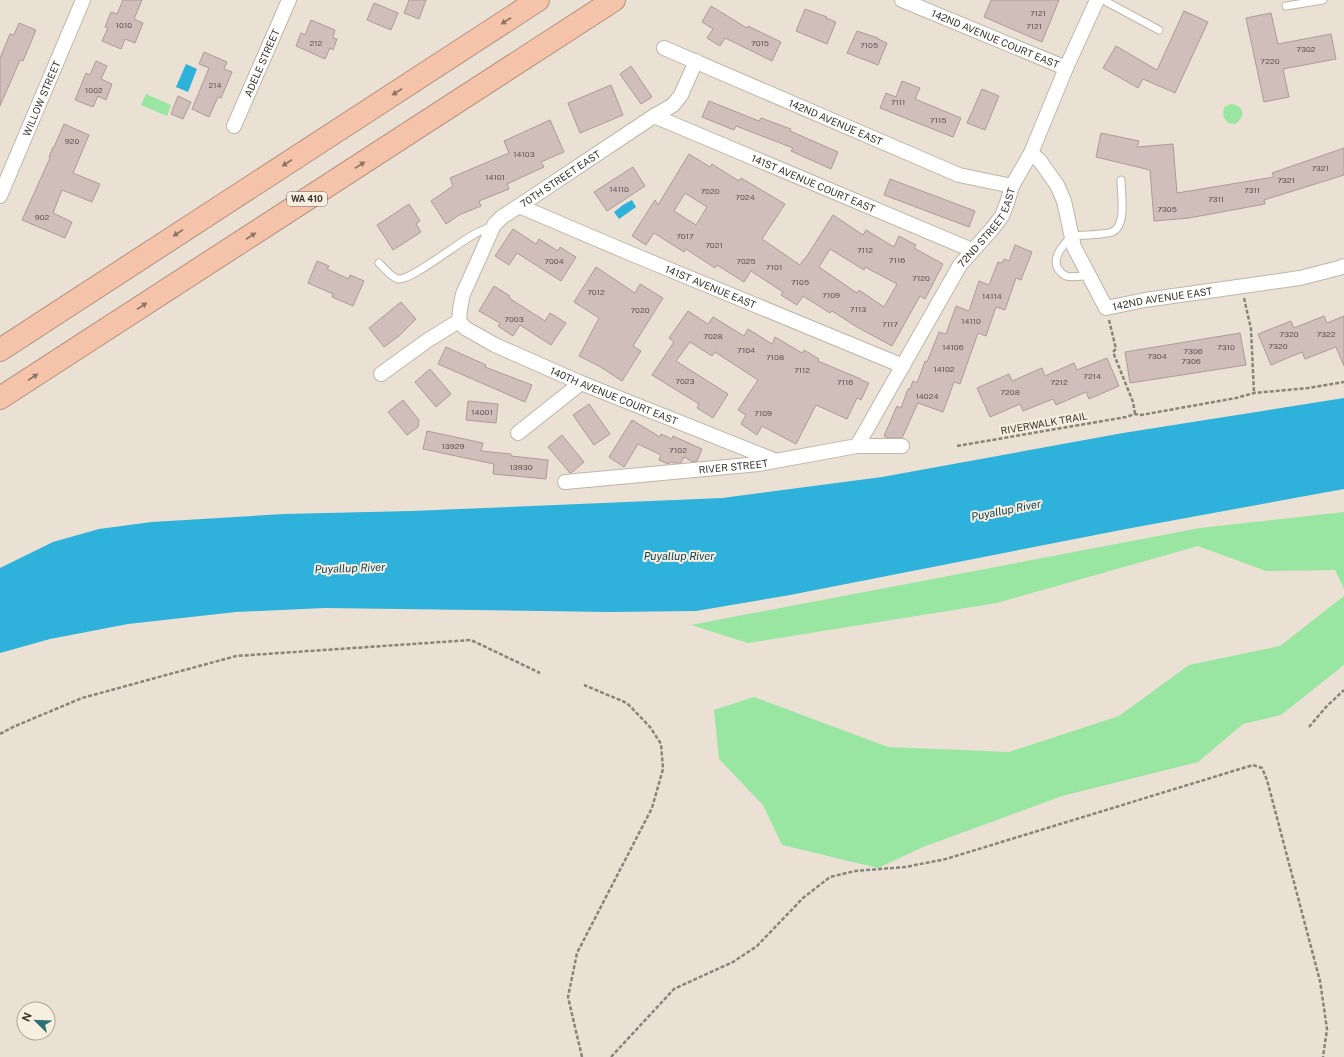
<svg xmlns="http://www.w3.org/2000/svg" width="1344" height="1057" viewBox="0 0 1344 1057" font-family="'Public Sans',sans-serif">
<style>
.green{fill:#98e6a1}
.water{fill:#2eb1da}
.building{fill:#d0beba;stroke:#ac9b98;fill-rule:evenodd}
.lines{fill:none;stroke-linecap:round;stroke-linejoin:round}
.service-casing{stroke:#bfb5a8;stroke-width:9}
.minor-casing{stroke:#bfb5a8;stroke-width:16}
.motorway-casing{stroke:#b3917e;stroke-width:24}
.path{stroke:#8a837b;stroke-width:2.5;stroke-dasharray:4 2;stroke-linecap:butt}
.service{stroke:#fff;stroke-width:7}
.minor{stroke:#fff;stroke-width:14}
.motorway{stroke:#f5c3a9;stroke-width:22}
.oneway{fill:#8d7466}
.labels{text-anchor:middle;stroke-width:4;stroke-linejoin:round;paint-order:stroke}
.number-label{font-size:8px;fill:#5e5652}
.shield{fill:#f7eee0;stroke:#716c64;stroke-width:1}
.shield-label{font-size:9px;font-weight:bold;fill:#38342f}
.street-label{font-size:10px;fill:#38342f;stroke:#f7eee0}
.water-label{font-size:11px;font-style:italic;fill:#063f50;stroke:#f7eee0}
</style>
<rect width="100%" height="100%" fill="#eae0d3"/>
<path class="green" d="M146 94 171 105 167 116 141 105Z
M1231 104C1245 106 1246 117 1235 124L1228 123 1223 116 1224 107Z
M1344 512V589L1335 570 1266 571 1198 546 997 603 748 643 691 625 1200 528Z
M1344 596V665L1281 715 1243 724 1198 762 1062 796 923 847 878 868 782 845 763 805 719 759 714 710 754 697 888 747 1009 752 1119 716 1189 665 1280 646Z"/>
<path class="water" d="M186 64 197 69 188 92 176 87Z
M632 200 636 207 619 219 614 212 623 205Z
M1344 398V489L1126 529 790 595 696 611 609 612 325 608 236 612 128 624 50 639 0 653V568L53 542 99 529 152 522 284 514 412 511 722 498 882 477 1123 433Z"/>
<path class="building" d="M123 0H142L134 19 143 23 135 43 125 39 121 49 102 41 108 28 105 27 111 12 117 14Z
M409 0H426L419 19 404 13Z
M991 0H1059L1042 42 984 17Z
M374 3 398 13 391 30 367 20Z
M711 6 747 28 748 26 781 42 772 61 725 38 720 46 707 38 713 29 702 22Z
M805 9 827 17 826 18 836 22 827 44 796 31Z
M1184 11 1208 22 1175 93 1143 79 1138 88 1103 68 1116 46 1157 70Z
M1271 13 1278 44 1331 34 1336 59 1283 69 1289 97 1264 102 1246 18Z
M311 20 335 30 333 38 337 39 333 50 330 48 325 59 296 46 301 33 305 35Z
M19 23 36 30 23 61 20 60 0 106V58L10 34 14 35Z
M857 31 878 38V39L887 43 878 65 847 53Z
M204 52 227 62 224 69 232 72 221 98 218 97 209 117 192 109 209 68 199 64Z
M96 61 107 66 101 79 112 84 106 100 98 96 93 107 75 100 86 73 90 75Z
M631 66 652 97 641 104 620 74Z
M902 81 920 88 915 99 961 118 953 137 880 108 886 93 896 97Z
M611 85 623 115 580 133 568 103Z
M982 89 999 96 985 130 967 123Z
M178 96 191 102 183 119 171 114Z
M709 101 759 121 761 118 791 129 790 131 838 152 831 169 791 151 793 148 736 126 734 130 702 117Z
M550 120 564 152 541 162 544 167 507 184 509 189 479 201 481 206 459 215 446 224 431 201 453 186 450 178 509 153 504 141Z
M64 124 89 135 73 173 100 184 92 202 62 190 53 213 72 222 65 238 22 220 50 158 49 157 53 147H54Z
M1101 133 1139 141 1137 147 1173 144 1177 193 1274 177 1272 173 1344 148V175L1264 200 1265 204 1189 218 1154 221 1150 170 1096 157Z
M689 154 710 167 712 164 739 181 741 178 785 204 762 239 800 265 804 259H805L833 215 863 235 866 230 894 247 899 236 916 245 914 248 943 264 925 299 920 296 892 346 857 327 832 311 830 313 803 296 797 305 781 295 783 292 751 271 744 282 717 265 715 268 686 249 684 252 654 233 646 245 632 236 655 200 658 205ZM685 193 707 207 696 225 674 211ZM830 249 864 270 865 267 897 284 884 307 859 290 857 293 819 267Z
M633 167 645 186 607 211 594 192Z
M890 179 975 211 969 227 884 195Z
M409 204 420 221 416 224 421 232 393 250 377 225Z
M513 229 536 244 539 239 558 251 560 247 576 257 561 281 517 253 509 265 495 256Z
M1015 245 1032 252 1021 280 1016 278 1005 310 996 307 986 336 978 333 960 384 954 382 943 412 918 403 902 438H888L884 436 897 406 901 408 908 389H910L913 381 917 383 925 361 927 362 939 332 946 334 956 306 969 311 979 281 989 285 998 262 1002 263 1004 259 1009 261Z
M317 261 329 266 327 269 349 279 350 275 364 281 353 306 332 297 333 294 308 283Z
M596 267 635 293 640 284 663 298 633 346 641 351 622 381 599 366 579 356 599 318 574 302Z
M494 286 510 296 509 298 545 321 550 313 566 323 551 345 520 325 513 336 498 326 500 323 479 311Z
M401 302 416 319 399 336 384 347 369 328Z
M688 311 708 324 713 317 744 336 748 329 772 344 775 337 802 353 804 350 819 359 818 361 861 379V380L869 383 861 400 857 398 847 419 816 405 796 444 762 426 757 435 741 424 746 415 738 410 758 380 715 352 712 356 690 342 676 361 728 394 713 418 697 408 699 404 652 375 674 342 669 338Z
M1324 316 1327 323 1344 316V366L1336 347 1305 359 1302 352 1271 365 1258 334 1291 321 1294 328Z
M1240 333 1246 365 1130 383 1125 352Z
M446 347 486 365 485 367 532 385 525 402 438 364Z
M1107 358 1119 386 1089 399 1086 392 1056 405 1053 399 1023 411 1020 404 990 417 977 388 1009 374 1012 381 1042 368 1045 376 1074 363 1077 370Z
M430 369 451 394 436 407 415 382Z
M403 400 419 420 418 427 407 435 388 412Z
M468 401 498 404 496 423 466 420Z
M589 404 610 434 594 445 573 415Z
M632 420 660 437 661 434 672 439 673 436 702 449 697 461 693 462 684 457 681 463H674L671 462 668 464 659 460 661 455 638 444 624 467 609 457Z
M427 431 483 443 481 451 511 454V456L548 460 546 479 493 474 494 464 423 449Z
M562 435 584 462 571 473H570L548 447Z"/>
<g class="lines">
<g class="service-casing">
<path id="service" d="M1103 0 1159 30
M1286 6 1323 0
M379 263C384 268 391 277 398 279 411 281 460 241 475 234 480 231 486 229 492 226
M1089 275C1082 276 1073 278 1066 276 1062 274 1059 271 1057 267 1053 255 1064 245 1071 236 1080 235 1104 235 1112 232 1127 226 1121 194 1121 180"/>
</g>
<g class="minor-casing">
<g id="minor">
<path id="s1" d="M902 0 1066 68"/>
<path id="s2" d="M664 48 959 175 1012 186"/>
<path id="s3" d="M654 116 972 250"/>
<path id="s4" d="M234 126 289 0"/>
<path id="s5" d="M1031 153 1040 161 1057 185 1064 201 1074 247 1106 308 1145 300 1300 278 1339 268 1344 266"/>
<path id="s6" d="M0 196 83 0"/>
<path id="s7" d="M519 206 627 252 903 366"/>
<path id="s8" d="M459 321 460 309 463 294 494 225 502 217 519 206 654 116 673 105 681 95 696 61"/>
<path id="s9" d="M459 321 465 328 495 345 581 383 774 460"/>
<path d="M381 374 428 340 459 321"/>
<path d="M518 433 581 383"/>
<path id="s10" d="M857 446 960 265 992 229 1002 216 1007 203 1012 186 1031 153 1066 68 1097 0"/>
<path id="s11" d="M565 482 759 464 857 446H902"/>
</g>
</g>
<g class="motorway-casing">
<path id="motorway" d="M0 350 538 0
M0 398 614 0"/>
</g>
<path class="path" d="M1244 298 1251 329 1254 393
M1109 320 1116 349 1113 352 1133 402 1135 414
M957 446 1126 417 1135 414 1141 415 1236 398 1254 393 1308 388 1344 382
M1309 727 1326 707 1344 690
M0 734 13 727 82 698 236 656 471 640 540 673
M582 1057 568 997 577 953 652 808 663 769 661 744 650 727 627 703 584 685
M611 1057 674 989 733 962 757 946 803 898 830 877 855 871 905 867 946 859 1253 765 1262 768 1267 780 1320 981 1327 1029 1323 1057"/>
<use href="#service" class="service"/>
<use href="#minor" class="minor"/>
<use href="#motorway" class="motorway"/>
</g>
<defs><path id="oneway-solid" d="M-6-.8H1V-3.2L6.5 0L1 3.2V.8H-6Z"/></defs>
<g class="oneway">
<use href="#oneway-solid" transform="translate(506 21) rotate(147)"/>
<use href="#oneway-solid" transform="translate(397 92) rotate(147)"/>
<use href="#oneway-solid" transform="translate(287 163) rotate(147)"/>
<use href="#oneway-solid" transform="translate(360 165) rotate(-33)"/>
<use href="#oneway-solid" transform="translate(178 233) rotate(147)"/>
<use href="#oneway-solid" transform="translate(251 236) rotate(-33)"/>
<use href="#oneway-solid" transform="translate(142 306) rotate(-33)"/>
<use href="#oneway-solid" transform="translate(33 377) rotate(-33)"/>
</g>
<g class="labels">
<g class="number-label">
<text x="1038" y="16">7121</text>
<text x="124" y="28">1010</text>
<text x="1034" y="29">7121</text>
<text x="316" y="46">212</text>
<text x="760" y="46">7015</text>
<text x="869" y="48">7105</text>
<text x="1306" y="52">7302</text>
<text x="1270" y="64">7220</text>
<text x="215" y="88">214</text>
<text x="94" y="93">1002</text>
<text x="898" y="105">7111</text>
<text x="938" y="123">7115</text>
<text x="72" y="144">920</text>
<text x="524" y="157">14103</text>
<text x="1320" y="171">7321</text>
<text x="495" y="180">14101</text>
<text x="1286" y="183">7321</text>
<text x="619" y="192">14110</text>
<text x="1252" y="193">7311</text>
<text x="710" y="194">7020</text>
<text x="745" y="200">7024</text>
<text x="1216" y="202">7311</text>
<text x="1167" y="212">7305</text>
<text x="42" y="220">902</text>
<text x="685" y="239">7017</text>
<text x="714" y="248">7021</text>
<text x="865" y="253">7112</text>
<text x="897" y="263">7116</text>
<text x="554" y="264">7004</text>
<text x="746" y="264">7025</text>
<text x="774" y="270">7101</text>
<text x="921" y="281">7120</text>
<text x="800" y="285">7105</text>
<text x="596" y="295">7012</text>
<text x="831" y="298">7109</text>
<text x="992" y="299">14114</text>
<text x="858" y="312">7113</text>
<text x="640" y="313">7020</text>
<text x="514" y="322">7003</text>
<text x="971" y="324">14110</text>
<text x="890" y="327">7117</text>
<text x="1289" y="337">7320</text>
<text x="1326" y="337">7322</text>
<text x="713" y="339">7028</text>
<text x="1278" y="349">7320</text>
<text x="953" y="350">14106</text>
<text x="1226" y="350">7310</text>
<text x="746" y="353">7104</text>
<text x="1193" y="354">7306</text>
<text x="1157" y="359">7304</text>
<text x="775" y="360">7108</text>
<text x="1191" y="364">7306</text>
<text x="944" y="372">14102</text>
<text x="802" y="373">7112</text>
<text x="1092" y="379">7214</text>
<text x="685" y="384">7023</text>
<text x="845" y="385">7116</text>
<text x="1059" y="385">7212</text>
<text x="1010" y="395">7208</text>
<text x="927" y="399">14024</text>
<text x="482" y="415">14001</text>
<text x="763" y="416">7109</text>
<text x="453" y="449">13929</text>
<text x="678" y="453">7102</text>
<text x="521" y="470">13930</text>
</g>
<rect class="shield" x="287" y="192" width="40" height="14" rx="3"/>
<g class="shield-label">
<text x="307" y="202">WA 410</text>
</g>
<g class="street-label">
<text dy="4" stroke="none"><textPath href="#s1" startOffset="101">142ND AVENUE COURT EAST</textPath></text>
<text dy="4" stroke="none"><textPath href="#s4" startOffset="69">ADELE STREET</textPath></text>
<text dy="4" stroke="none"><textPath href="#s6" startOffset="106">WILLOW STREET</textPath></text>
<text dy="4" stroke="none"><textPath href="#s2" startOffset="187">142ND AVENUE EAST</textPath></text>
<text dy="4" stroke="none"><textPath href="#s8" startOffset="184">70TH STREET EAST</textPath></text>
<text dy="4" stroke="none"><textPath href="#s3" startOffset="173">141ST AVENUE COURT EAST</textPath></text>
<text dy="4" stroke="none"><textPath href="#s10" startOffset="255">72ND STREET EAST</textPath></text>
<text dy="4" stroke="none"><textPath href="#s7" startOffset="208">141ST AVENUE EAST</textPath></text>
<text dy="4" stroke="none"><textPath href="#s5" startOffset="232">142ND AVENUE EAST</textPath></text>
<text dy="4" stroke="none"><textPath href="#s9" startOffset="173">140TH AVENUE COURT EAST</textPath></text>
<text transform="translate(1044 423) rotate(-10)" y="4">RIVERWALK TRAIL</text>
<text dy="4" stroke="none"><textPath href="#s11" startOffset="169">RIVER STREET</textPath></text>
</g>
<g class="water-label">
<text transform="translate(1006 510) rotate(-11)" y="4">Puyallup River</text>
<text x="679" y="560">Puyallup River</text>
<text transform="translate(350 568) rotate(-2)" y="4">Puyallup River</text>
</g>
</g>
<g transform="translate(36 1021) rotate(293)"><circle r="19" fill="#f7eee0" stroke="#aba499"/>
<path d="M0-3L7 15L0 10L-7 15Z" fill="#297372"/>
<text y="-6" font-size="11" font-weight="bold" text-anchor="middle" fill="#38342f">N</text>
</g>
</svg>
